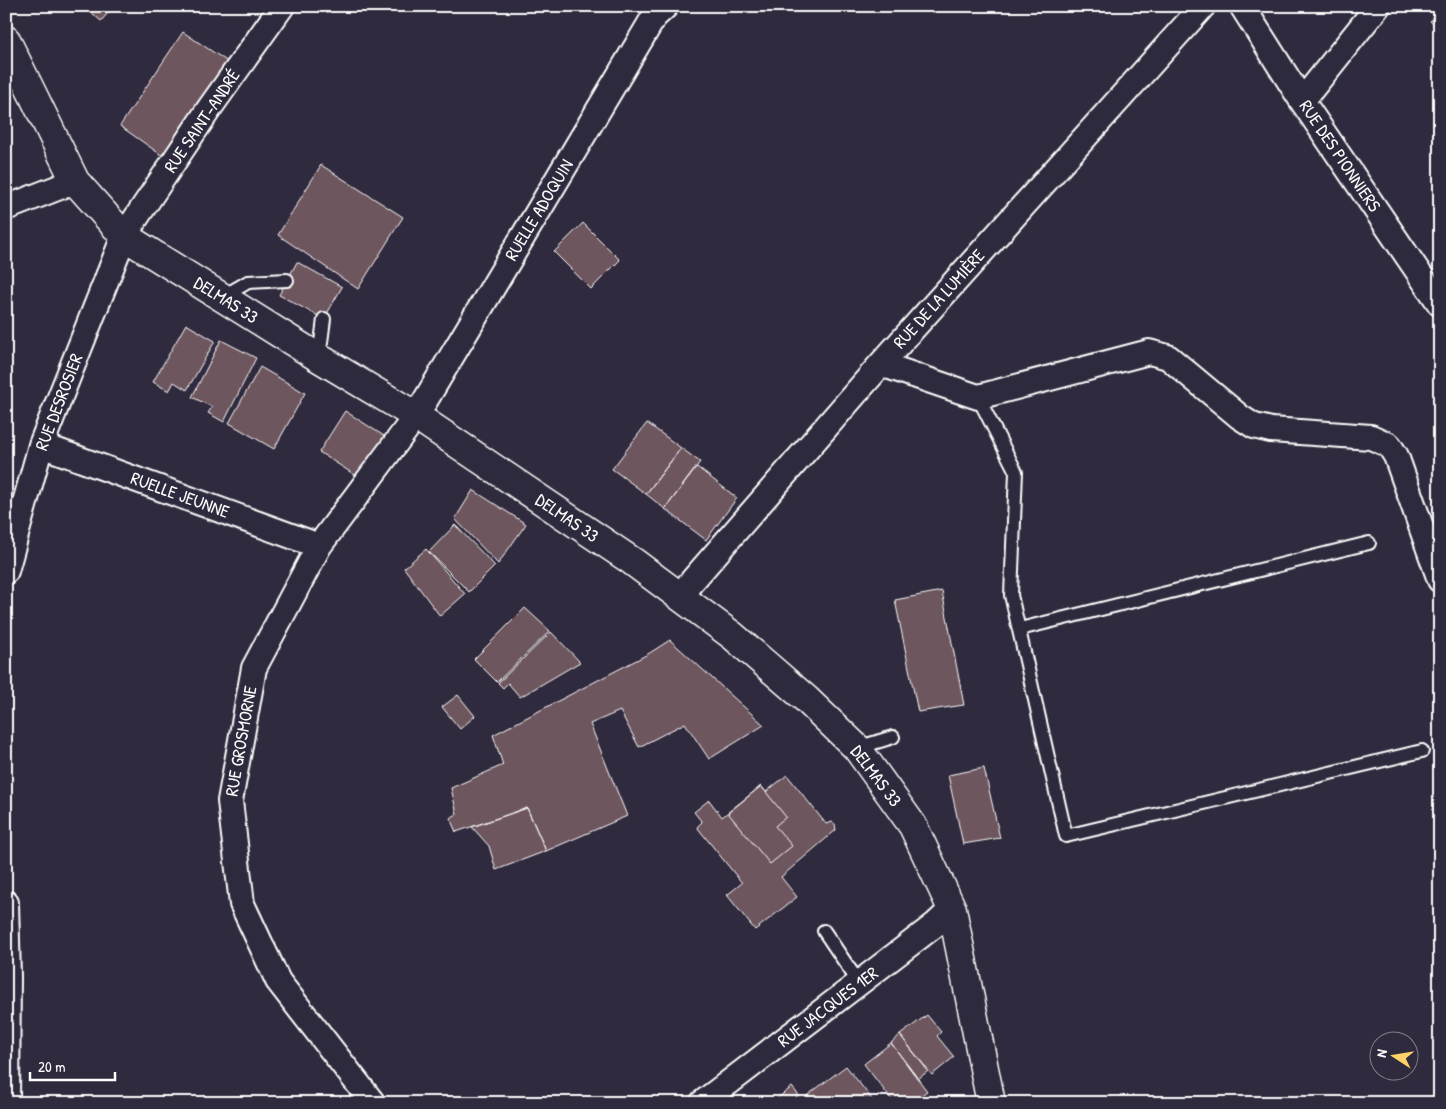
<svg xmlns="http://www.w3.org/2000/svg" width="1446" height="1109" viewBox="0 0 1446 1109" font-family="'Patrick Hand',sans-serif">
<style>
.building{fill:#6e575e;stroke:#fff}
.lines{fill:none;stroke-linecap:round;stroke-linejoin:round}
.lane-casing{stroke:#fff;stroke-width:16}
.street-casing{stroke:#fff;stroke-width:28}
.secondary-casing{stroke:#fff;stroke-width:31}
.lane{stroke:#2f2a3d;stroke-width:12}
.street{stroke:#2f2a3d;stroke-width:24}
.secondary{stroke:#2f2a3d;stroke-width:28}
.labels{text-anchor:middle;stroke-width:4;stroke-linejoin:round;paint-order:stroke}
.street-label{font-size:18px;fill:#fff;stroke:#2f2a3d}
</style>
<rect width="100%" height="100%" fill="#2f2a3d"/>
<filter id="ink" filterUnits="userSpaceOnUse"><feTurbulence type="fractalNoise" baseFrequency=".02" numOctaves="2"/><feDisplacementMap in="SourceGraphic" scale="10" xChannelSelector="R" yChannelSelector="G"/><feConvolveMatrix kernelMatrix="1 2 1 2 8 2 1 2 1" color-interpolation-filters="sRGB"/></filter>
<g filter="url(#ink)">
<path class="building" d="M84 6H114L101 21Z
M1440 13V32L1430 21Z
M183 32 231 64 167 159 120 126Z
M321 165 403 217 358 289 278 235Z
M583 223 620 260 591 289 554 252Z
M297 262 342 287 324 319 279 295Z
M186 324 215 341 187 390 174 382 169 391 153 382Z
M221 340 256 358 224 422 208 413 212 407 192 397Z
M260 367 305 393 274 449 229 423Z
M345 411 384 436 358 477 319 452Z
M647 423 681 448 646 494 612 469Z
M681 448 700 462 665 509 646 494Z
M697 467 737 498 706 540 665 509Z
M473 490 526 524 498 564 455 519Z
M455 525 495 566 469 592 429 552Z
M426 549 465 594 440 616 404 568Z
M942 591 964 705 918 712 895 600Z
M525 608 550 631 497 682 474 659Z
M551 632 580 662 520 697 508 683 503 688 498 683Z
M670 640 764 725 709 759 685 723 639 747 620 711 590 724 627 816 546 851 527 808 456 832 450 818 457 814 451 788 503 765 493 735 648 654Z
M458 695 475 716 460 729 442 707Z
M984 768 1000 838 963 844 948 775Z
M787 775 826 824 832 822 835 824 836 830 781 877 797 897 755 930 727 895 742 883 697 827 702 822 694 812 709 800 722 817 761 786 766 792Z
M761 786 786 817 775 826 792 846 770 864 728 813Z
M527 808 546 851 496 870 489 846 472 827Z
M927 1015 941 1032 937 1036 954 1057 932 1075 900 1035Z
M900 1035 928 1071 918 1079 891 1043Z
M891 1043 927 1091 911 1103H894L864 1064Z
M846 1066 875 1103H807L804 1098Z
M792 1087 805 1103H771Z"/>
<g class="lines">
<g class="lane-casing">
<path id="lane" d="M222 297 248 282 287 280
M319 358 324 319
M978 397 1016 472 1011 595 1066 836 1422 751
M1020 629 1369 543
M857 748 893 737
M824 931 859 983"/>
</g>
<g class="street-casing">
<path id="street" d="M1242 6 1302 101 1440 304
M1302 101 1378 6
M6 205 11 206 75 181
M881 364 978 397 1149 352 1168 357 1240 417 1254 426 1271 430 1371 437 1389 445 1396 456 1440 580
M41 445 319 546
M6 571 41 445 124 236 211 106 282 6
M679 596 881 364 1203 6
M6 903 8 977 7 1103
M373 1103 278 981 242 904 230 801 254 668 319 546 416 416 654 17 666 6
M702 1103 859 983 936 924 952 909"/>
</g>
<g class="secondary-casing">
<path id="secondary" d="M6 40 75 181 124 236 319 358 416 416 632 561 733 636 806 699 857 748 913 826 952 909 991 1103"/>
</g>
<use href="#lane" class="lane"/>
<use href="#street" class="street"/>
<use href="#secondary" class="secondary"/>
</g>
</g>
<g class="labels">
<g class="street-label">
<text transform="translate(202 121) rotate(-56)" y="6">RUE SAINT-ANDRÉ</text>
<text transform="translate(1340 156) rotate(56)" y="6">RUE DES PIONNIERS</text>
<text transform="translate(539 210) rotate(-59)" y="6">RUELLE ADOQUIN</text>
<text transform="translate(939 299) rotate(-48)" y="6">RUE DE LA LUMIÈRE</text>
<text transform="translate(226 300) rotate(32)" y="6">DELMAS 33</text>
<text transform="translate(59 402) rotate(-69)" y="6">RUE DESROSIER</text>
<text transform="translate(180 495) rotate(20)" y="6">RUELLE JEUNNE</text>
<text transform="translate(567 518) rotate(34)" y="6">DELMAS 33</text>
<text transform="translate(241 741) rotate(-80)" y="6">RUE GROSMORNE</text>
<text transform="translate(876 776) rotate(53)" y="6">DELMAS 33</text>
<text transform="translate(828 1007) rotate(-37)" y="6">RUE JACQUES 1ER</text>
</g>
</g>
<rect width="1446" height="1109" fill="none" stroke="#2f2a3d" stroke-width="25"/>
<rect x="12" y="12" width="1421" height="1084" fill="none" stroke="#fff" stroke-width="2" filter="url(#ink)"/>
<g transform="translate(1394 1056) rotate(282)"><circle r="24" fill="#2f2a3d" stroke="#827f8b"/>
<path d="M0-4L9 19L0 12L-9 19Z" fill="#ffd166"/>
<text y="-8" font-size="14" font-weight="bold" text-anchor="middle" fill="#ffffff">N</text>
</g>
<path d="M30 1072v8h85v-8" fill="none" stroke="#ffffff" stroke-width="2.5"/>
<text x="38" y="1072" font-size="15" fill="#ffffff" stroke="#2f2a3d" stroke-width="4" paint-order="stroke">20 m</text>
</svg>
